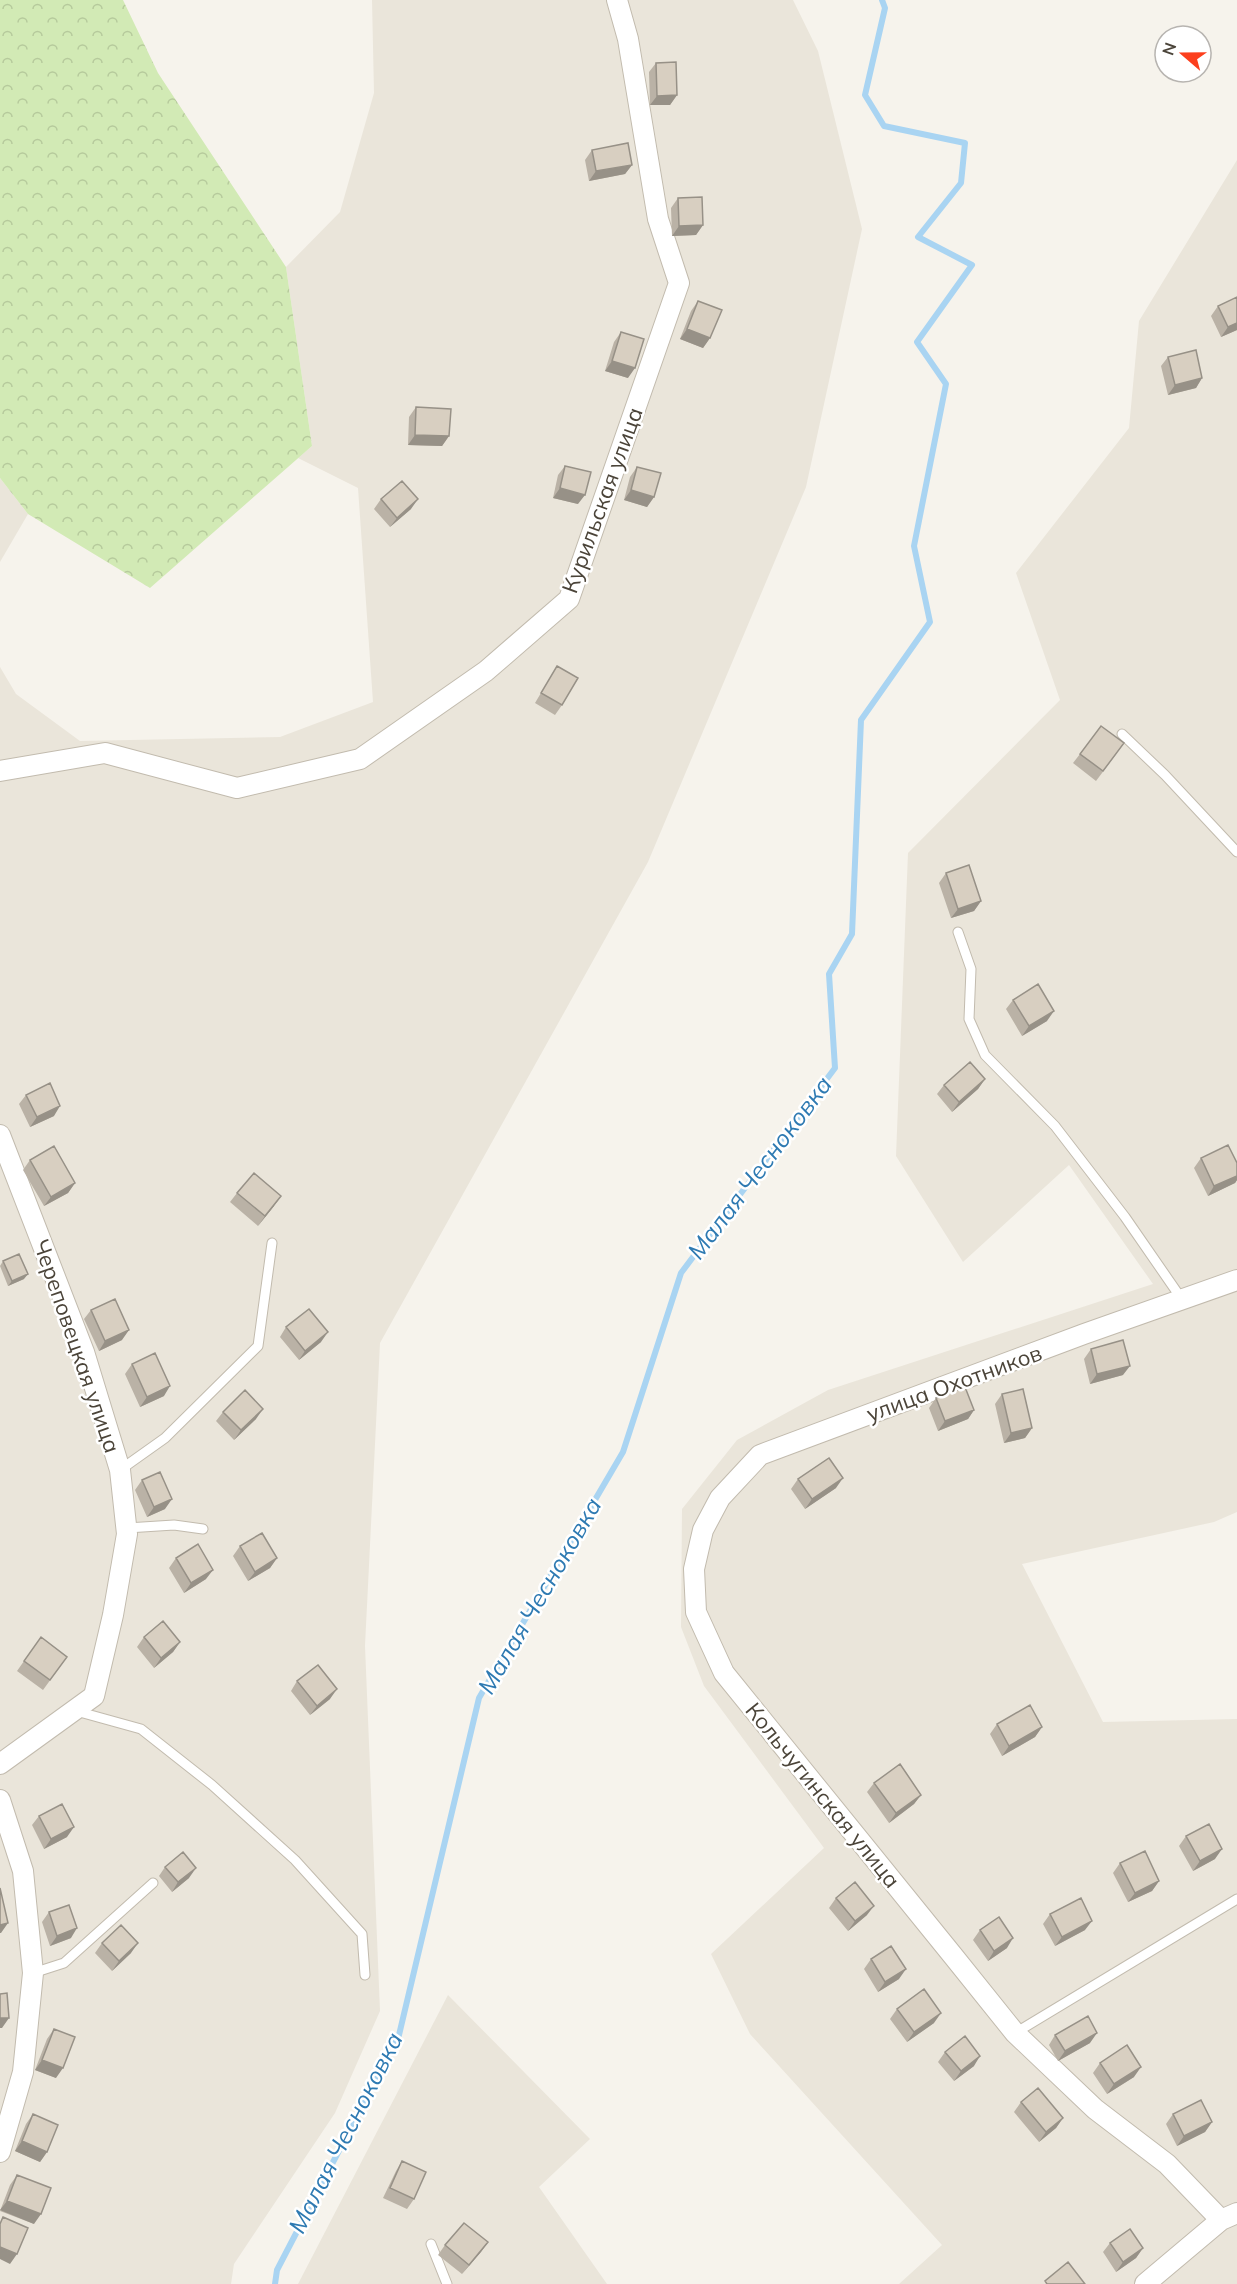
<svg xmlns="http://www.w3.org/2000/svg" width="1237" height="2284" viewBox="0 0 1237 2284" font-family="Mulish,sans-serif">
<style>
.residential{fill:#eae5da}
.forest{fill:url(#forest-crowns)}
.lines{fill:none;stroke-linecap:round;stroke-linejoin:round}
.stream{stroke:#a9d4f2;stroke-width:6}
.service-casing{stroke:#c2bbae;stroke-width:11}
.minor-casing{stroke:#c2bbae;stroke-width:22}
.service{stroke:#fff;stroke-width:9}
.minor{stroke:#fff;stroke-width:20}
.wall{fill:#bab2a6}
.shaded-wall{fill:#979187}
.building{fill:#d8cfc1;stroke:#979187;stroke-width:1.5}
.labels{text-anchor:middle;stroke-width:5;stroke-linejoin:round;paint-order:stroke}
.street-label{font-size:22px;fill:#4b4439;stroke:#fff}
.water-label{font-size:24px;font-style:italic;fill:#2e7ab2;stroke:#fff}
</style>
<defs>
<pattern id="forest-crowns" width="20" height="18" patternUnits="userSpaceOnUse" patternTransform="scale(1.5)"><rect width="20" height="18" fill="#d2eab5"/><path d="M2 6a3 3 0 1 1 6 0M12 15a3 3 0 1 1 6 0" fill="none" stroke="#b6ca9c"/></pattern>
</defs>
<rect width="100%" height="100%" fill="#f6f3ec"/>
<path class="residential" d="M372 0H793L818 51 862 229 806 487 648 862 380 1343 365 1646 380 2011 335 2113 234 2264 231 2284H0V667L16 694 80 741 280 737 373 702 358 488 298 458 312 446 286 267 340 212 374 93Z
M1237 160V1512L1214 1522 1022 1564 1103 1722 1237 1719V2284H899L942 2245 750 2034 711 1954 824 1848 704 1686 681 1627 682 1509 737 1440 828 1390 1153 1284 1069 1165 963 1262 896 1156 908 853 1060 700 1016 573 1129 428 1139 321Z
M0 478 28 514 0 562Z
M448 1995 590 2139 539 2187 607 2284H298Z"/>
<path class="forest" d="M0 0H123L158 73 286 267 312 446 150 588 28 514 0 478Z"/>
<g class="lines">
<path class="stream" d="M275 2284 277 2270 399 2035 479 1698 623 1452 681 1273 835 1068 829 974 852 934 861 720 930 622 914 546 946 384 917 342 972 265 918 237 961 183 965 143 884 126 865 95 885 8 882 0"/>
<g class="service-casing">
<path id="service" d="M1122 734 1165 775 1237 852
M958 932 971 969 969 1019 985 1055 1055 1126 1125 1217 1181 1298
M120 1470 165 1438 258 1346 272 1243
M127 1528 174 1525 203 1529
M76 1711 141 1729 212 1785 295 1860 362 1934 365 1975
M33 1973 64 1963 153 1883
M1015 2033 1237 1899
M431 2244 447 2284"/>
</g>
<g class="minor-casing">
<path id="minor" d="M0 771 105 753 237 788 360 759 486 671 569 599 679 283 658 219 628 39 617 0
M0 1135 84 1352 120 1470 127 1534 113 1615 94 1696 0 1764
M0 1800 23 1871 33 1973 23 2072 0 2152
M1221 2220 1167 2164 1095 2109 1015 2033 954 1957 724 1673 696 1612 694 1569 703 1530 720 1498 760 1455 1084 1334 1237 1280
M1145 2284 1221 2220 1237 2213"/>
</g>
<use href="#service" class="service"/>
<use href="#minor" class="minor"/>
</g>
<path class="wall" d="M656 63 677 95 670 105H650L649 72Z
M592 150 632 165 625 174 589 181 585 160Z
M678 198 703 225 696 235 672 236 671 208Z
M1237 297V330L1221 337 1211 316 1218 306Z
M698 301 710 338 703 348 680 339 691 311Z
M621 332 628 378 605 371 614 342Z
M1168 357 1202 378 1196 388 1168 395 1161 366Z
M416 407 449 436 442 446 408 445 409 417Z
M565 466 578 504 553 498 558 475Z
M637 467 654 497 647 507 624 500 630 477Z
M381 499 411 509 390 527 374 509Z
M557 666 562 705 555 715 535 703Z
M1117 753 1096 781 1073 763 1080 754Z
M946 873 981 901 974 911 951 918 939 883Z
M1013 1000 1047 1021 1022 1036 1006 1009Z
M985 1079 978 1089 952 1112 937 1094 944 1085Z
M26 1095 54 1116 30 1127 19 1104Z
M1201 1158 1237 1163V1180L1235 1183 1208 1196 1194 1168Z
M30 1160 75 1183 68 1193 44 1206 23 1170Z
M237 1193 274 1206 258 1226 230 1202Z
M3 1261 24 1279 8 1286 0 1266Z
M91 1310 122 1340 99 1351 84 1319Z
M286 1327 321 1342 299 1360 280 1337Z
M1091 1349 1123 1375 1090 1384 1084 1359Z
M132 1364 164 1396 140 1407 125 1374Z
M1002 1394 1032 1428 1025 1438 1004 1443 995 1404Z
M936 1398 974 1410 968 1419 938 1431 929 1408Z
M223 1412 256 1419 234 1440 216 1421Z
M798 1479 836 1488 805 1509 791 1489Z
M142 1480 165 1509 147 1517 135 1490Z
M240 1546 277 1558 270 1568 248 1581 233 1556Z
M176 1558 206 1579 184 1593 169 1568Z
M41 1637 67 1657 43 1690 17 1671Z
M144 1637 180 1642 173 1652 154 1668 137 1647Z
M297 1681 330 1699 310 1715 291 1691Z
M997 1724 1042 1727 1035 1737 1002 1756 990 1734Z
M874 1783 921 1795 914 1804 889 1823 867 1792Z
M39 1816 67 1837 44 1849 32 1825Z
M1186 1836 1215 1859 1193 1871 1179 1846Z
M1120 1863 1159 1881 1152 1891 1128 1902 1113 1873Z
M165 1867 189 1878 172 1892 159 1876Z
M836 1898 867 1915 848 1931 829 1908Z
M49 1912 71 1938 50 1946 42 1922Z
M1050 1914 1085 1930 1055 1946 1043 1924Z
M980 1930 1007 1948 988 1961 973 1940Z
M102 1943 131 1953 112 1971 95 1953Z
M871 1959 899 1979 878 1992 864 1969Z
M897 2009 934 2023 907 2042 890 2019Z
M54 2029 56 2078 35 2070 47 2039Z
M1055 2035 1090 2043 1058 2061 1049 2045Z
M945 2052 974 2066 954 2081 938 2062Z
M1100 2063 1134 2077 1107 2094 1093 2073Z
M1021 2102 1063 2118 1056 2128 1039 2142 1014 2112Z
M33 2114 47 2152 40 2162 15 2151 26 2124Z
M1173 2114 1212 2122 1205 2132 1177 2146 1166 2124Z
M402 2161 414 2199 407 2209 383 2198 396 2171Z
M17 2175 34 2224 0 2211 10 2185Z
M488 2242 462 2274 438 2255 445 2245Z
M1110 2243 1143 2248 1136 2258 1116 2272 1103 2252Z"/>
<path class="shaded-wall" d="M677 95 670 105H650L657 96Z
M632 165 625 174 589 181 596 171Z
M703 225 696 235 672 236 679 226Z
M1237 323V330L1221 337 1228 327Z
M687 329 710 338 703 348 680 339Z
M612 361 635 368 628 378 605 371Z
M1202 378 1196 388 1168 395 1175 385Z
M415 435 449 436 442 446 408 445Z
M560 488 585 495 578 504 553 498Z
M631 490 654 497 647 507 624 500Z
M418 499 411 509 390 527 397 518Z
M981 901 974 911 951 918 958 909Z
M1054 1011 1047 1021 1022 1036 1029 1026Z
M985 1079 978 1089 952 1112 959 1102Z
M60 1106 54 1116 30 1127 37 1117Z
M1237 1176V1180L1235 1183 1208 1196 1214 1186Z
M75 1183 68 1193 44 1206 51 1197Z
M281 1196 274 1206 258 1226 265 1216Z
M28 1274 24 1279 8 1286 12 1281Z
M129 1330 122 1340 99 1351 105 1341Z
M328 1332 321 1342 299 1360 305 1351Z
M1130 1366 1123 1375 1090 1384 1097 1374Z
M170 1386 164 1396 140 1407 147 1397Z
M263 1409 256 1419 234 1440 241 1430Z
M974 1410 968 1419 938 1431 945 1421Z
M1032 1428 1025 1438 1004 1443 1011 1433Z
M843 1478 836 1488 805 1509 812 1499Z
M172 1499 165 1509 147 1517 154 1507Z
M277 1558 270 1568 248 1581 255 1572Z
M213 1570 206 1579 184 1593 191 1583Z
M180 1642 173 1652 154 1668 161 1658Z
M337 1689 330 1699 310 1715 317 1706Z
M1042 1727 1035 1737 1002 1756 1009 1746Z
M921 1795 914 1804 889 1823 896 1813Z
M74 1827 67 1837 44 1849 51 1839Z
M1222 1849 1215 1859 1193 1871 1200 1861Z
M196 1868 189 1878 172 1892 178 1882Z
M1159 1881 1152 1891 1128 1902 1135 1893Z
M874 1906 867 1915 848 1931 855 1921Z
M1092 1921 1085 1930 1055 1946 1062 1937Z
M8 1923 1 1933H0V1925Z
M77 1928 71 1938 50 1946 57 1936Z
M1013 1938 1007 1948 988 1961 994 1951Z
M138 1943 131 1953 112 1971 119 1961Z
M906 1969 899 1979 878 1992 885 1982Z
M941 2013 934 2023 907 2042 914 2032Z
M0 2018H9L2 2028H0Z
M1097 2033 1090 2043 1058 2061 1065 2051Z
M980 2056 974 2066 954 2081 961 2071Z
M42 2060 63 2068 56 2078 35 2070Z
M1141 2067 1134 2077 1107 2094 1114 2084Z
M1063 2118 1056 2128 1039 2142 1046 2132Z
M1212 2122 1205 2132 1177 2146 1184 2136Z
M22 2141 47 2152 40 2162 15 2151Z
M7 2201 41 2214 34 2224 0 2210Z
M488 2242 481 2252 462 2274 469 2265Z
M0 2247 17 2254 10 2264 0 2259Z
M1143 2248 1136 2258 1116 2272 1123 2262Z"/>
<path class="building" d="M676 62 677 95 657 96 656 63Z
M628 143 632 165 596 171 592 150Z
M702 197 703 225 679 226 678 198Z
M1237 297V323L1228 327 1218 306Z
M698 301 722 310 710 338 687 329Z
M621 332 644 339 635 368 612 361Z
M1196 350 1202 378 1175 385 1168 357Z
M416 407 451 409 449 436 415 435Z
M565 466 591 472 585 495 560 488Z
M637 467 661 473 654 497 631 490Z
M402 481 418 499 397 518 381 499Z
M557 666 578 678 562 705 541 693Z
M1101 726 1124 743 1103 771 1080 754Z
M969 865 981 901 958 909 946 873Z
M1038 984 1054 1011 1029 1026 1013 1000Z
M970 1062 985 1079 959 1102 944 1085Z
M50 1083 60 1106 37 1117 26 1095Z
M1228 1145 1237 1163V1176L1214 1186 1201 1158Z
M54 1146 75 1183 51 1197 30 1160Z
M254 1173 281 1196 265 1216 237 1193Z
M19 1254 28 1274 12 1281 3 1261Z
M115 1299 129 1330 105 1341 91 1310Z
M309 1309 328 1332 305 1351 286 1327Z
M1123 1340 1130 1366 1097 1374 1091 1349Z
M155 1353 170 1386 147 1397 132 1364Z
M965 1387 974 1410 945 1421 936 1398Z
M1023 1389 1032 1428 1011 1433 1002 1394Z
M245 1390 263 1409 241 1430 223 1412Z
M829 1458 843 1478 812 1499 798 1479Z
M160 1472 172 1499 154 1507 142 1480Z
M262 1533 277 1558 255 1572 240 1546Z
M198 1544 213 1570 191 1583 176 1558Z
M163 1621 180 1642 161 1658 144 1637Z
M41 1637 67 1657 50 1680 24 1661Z
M318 1665 337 1689 317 1706 297 1681Z
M1030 1705 1042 1727 1009 1746 997 1724Z
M900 1764 921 1795 896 1813 874 1783Z
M62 1804 74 1827 51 1839 39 1816Z
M1209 1824 1222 1849 1200 1861 1186 1836Z
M1145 1851 1159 1881 1135 1893 1120 1863Z
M183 1852 196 1868 178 1882 165 1867Z
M855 1882 874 1906 855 1921 836 1898Z
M0 1888 8 1923 0 1925Z
M1081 1898 1092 1921 1062 1937 1050 1914Z
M69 1905 77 1928 57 1936 49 1912Z
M999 1917 1013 1938 994 1951 980 1930Z
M121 1925 138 1943 119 1961 102 1943Z
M891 1946 906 1969 885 1982 871 1959Z
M924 1989 941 2013 914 2032 897 2009Z
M7 1993 9 2018H0V1994Z
M1088 2016 1097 2033 1065 2051 1055 2035Z
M54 2029 75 2037 63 2068 42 2060Z
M965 2036 980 2056 961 2071 945 2052Z
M1127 2045 1141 2067 1114 2084 1100 2063Z
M1038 2088 1063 2118 1046 2132 1021 2102Z
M1201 2100 1212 2122 1184 2136 1173 2114Z
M33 2114 58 2125 47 2152 22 2141Z
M402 2161 426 2172 414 2199 390 2188Z
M17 2175 51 2188 41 2214 7 2201Z
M3 2217 28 2228 17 2254 0 2247V2224Z
M464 2223 488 2242 469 2265 445 2245Z
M1130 2229 1143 2248 1123 2262 1110 2243Z
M1068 2262 1085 2284H1047L1045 2281Z"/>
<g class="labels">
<g class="street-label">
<text transform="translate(602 500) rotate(-70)" y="8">Курильская улица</text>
<text transform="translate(77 1346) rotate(71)" y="8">Череповецкая улица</text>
<text transform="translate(954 1383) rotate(-20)" y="8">улица Охотников</text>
<text transform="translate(823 1795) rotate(51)" y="8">Кольчугинская улица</text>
</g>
<g class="water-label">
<text transform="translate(760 1168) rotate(-53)" y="8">Малая Чесноковка</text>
<text transform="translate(540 1596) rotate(-60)" y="8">Малая Чесноковка</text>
<text transform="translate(346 2133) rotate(-63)" y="8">Малая Чесноковка</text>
</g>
</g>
<g transform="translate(1183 54) rotate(290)"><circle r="28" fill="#ffffff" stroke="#b7b4b0" stroke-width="1.5"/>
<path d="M0-4.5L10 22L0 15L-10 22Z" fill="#fc3f1d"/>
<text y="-9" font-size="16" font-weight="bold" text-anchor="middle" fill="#4b4439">N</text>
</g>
</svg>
